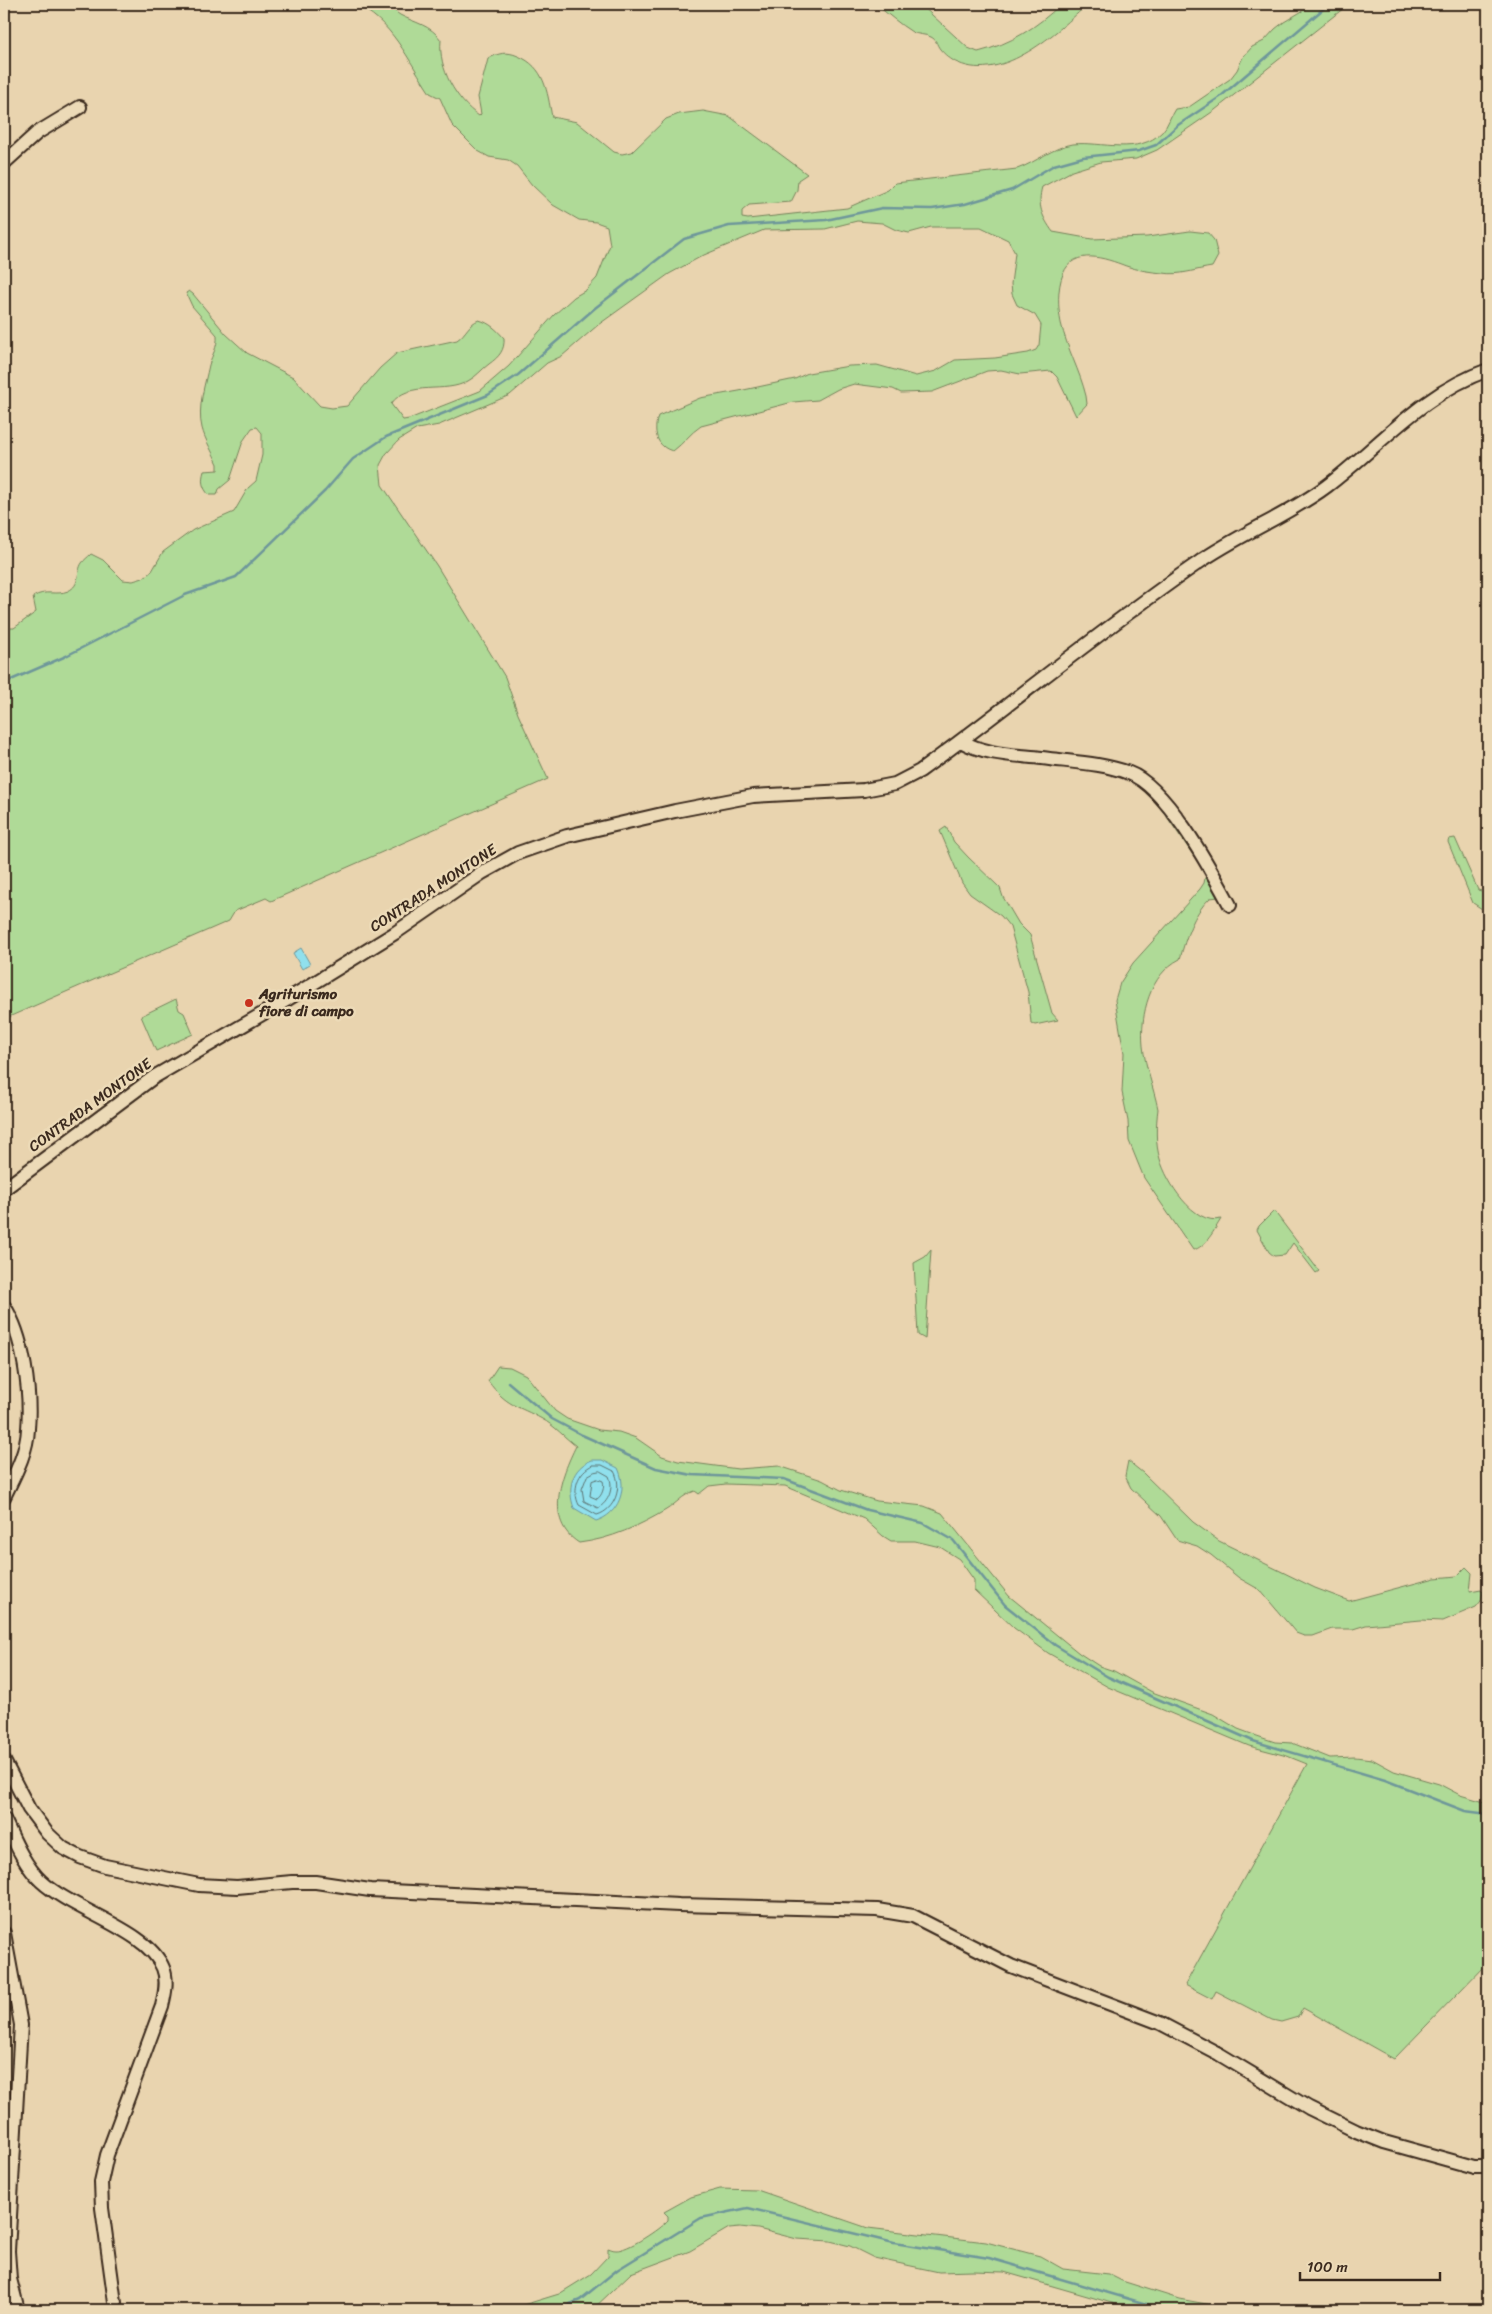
<svg xmlns="http://www.w3.org/2000/svg" width="1492" height="2314" viewBox="0 0 1492 2314" font-family="Sriracha,sans-serif">
<style>
.green{fill:#afda97;stroke:#75825a}
.water{fill:#90e0ed;stroke:#6e979a}
.lines{fill:none;stroke-linecap:round;stroke-linejoin:round}
.shore{stroke:#5d7371;stroke-width:1}
.stream{stroke:#6e979a;stroke-width:2.5}
.minor-casing{stroke:#3b2a1e;stroke-width:16}
.minor{stroke:#ecdab7;stroke-width:12}
.poi-dot{fill:#c8321e;stroke:#ecdab7;stroke-width:2}
.labels{text-anchor:middle;stroke-width:5;stroke-linejoin:round;paint-order:stroke}
.street-label{font-size:15px;fill:#3b2a1e;stroke:#ecdab7}
.poi-label{font-size:15px;font-weight:bold;fill:#3b2a1e;stroke:#ecdab7;text-anchor:start}
</style>
<rect width="100%" height="100%" fill="#e9d4af"/>
<filter id="ink" filterUnits="userSpaceOnUse"><feTurbulence type="fractalNoise" baseFrequency=".02" numOctaves="2"/><feDisplacementMap in="SourceGraphic" scale="10" xChannelSelector="R" yChannelSelector="G"/><feConvolveMatrix kernelMatrix="1 2 1 2 8 2 1 2 1" color-interpolation-filters="sRGB"/></filter>
<g filter="url(#ink)">
<path class="green" d="M353 4H388C391 7 395 12 400 15 415 23 431 25 441 40 438 69 456 100 479 116L481 114 478 97 488 59C498 53 507 51 518 56 545 67 547 91 552 117L577 122 614 152 622 154 632 152 666 119 679 114 703 111 729 116 807 174 798 180 797 190 791 202 749 205 742 211V218L748 219 847 208 888 190 895 183 1017 169C1035 163 1053 147 1073 144 1102 141 1138 156 1162 132 1168 126 1170 116 1175 109L1189 107 1230 79 1237 70 1243 57 1252 47 1264 41 1275 29 1284 22 1314 4H1349L1215 110 1157 150 1136 159 1101 162 1088 166 1072 171 1042 187C1037 205 1042 217 1053 232L1092 239 1147 237 1190 231 1208 233 1214 240 1218 256 1212 267C1197 269 1179 276 1163 273 1151 272 1137 270 1126 266 1105 258 1074 247 1063 274 1057 289 1058 308 1061 323 1067 349 1080 371 1086 396L1087 404 1076 416 1057 377 1051 371 1020 374 1001 370 987 371 932 392 901 393 893 389 854 384 838 389 818 400 793 402 701 426C690 433 684 443 673 451 656 447 653 431 658 416L700 398 739 391 795 379 808 373 849 366 877 365 916 376 936 371 955 360 995 358 1028 353 1036 350 1039 345 1041 325 1035 315 1017 305 1012 294 1011 284 1015 253 1008 240 981 227H931L909 233 896 230 882 223 857 221 825 229 764 230 704 255 669 274 598 325 562 356 547 363 510 395 439 425 417 429 399 440 386 454 380 465 382 485 437 566 505 677 518 714 548 779 271 901 266 898 235 911 229 921 4 1019V628H14L36 612 33 597C45 589 56 596 68 591 81 585 76 572 82 563 84 560 88 557 91 554L103 560 123 580 133 581 143 578 152 571 163 552 193 530 234 512 248 488 256 481 262 455V433L257 427 252 428 243 441 230 480 219 489 217 495H209C202 487 201 481 204 471L218 470V464C213 453 205 440 202 428 197 408 205 384 209 365 212 354 218 348 217 335L192 306 186 293 189 291 193 294 226 334 247 353 293 377 320 406 332 408 347 406 380 368 397 353 457 340C466 334 469 323 479 320 490 323 497 330 504 338 505 350 499 357 489 364 482 369 476 377 468 381 445 395 409 379 391 404L403 420 409 419 480 391 509 366 554 315 574 297 586 290 597 278 610 245 607 226 596 222 579 220 553 205 532 185 517 166 508 160 489 157 478 151 452 125 440 98 430 93C409 62 391 18 353 4Z
M875 4H920L968 48 978 52C1011 44 1037 27 1061 4H1088C1057 32 1004 83 958 63 952 61 943 53 940 49 936 44 937 40 931 37 925 34 918 35 912 32 899 24 887 13 875 4Z
M1145 787 1206 862 1219 897 1210 898C1193 914 1186 937 1180 959 1150 974 1140 1014 1143 1046 1145 1066 1154 1089 1158 1109 1156 1124 1155 1144 1160 1159 1166 1181 1194 1226 1221 1219 1215 1229 1205 1248 1193 1250L1144 1178 1129 1141 1128 1121 1122 1092 1124 1053 1115 1000 1120 983 1133 963 1200 889 1204 883 1206 874 1165 814 1146 791Z
M946 827 954 842 968 857 1000 888 1003 897 1019 924 1030 935 1052 1013 1058 1020 1035 1025 1031 1023 1028 992 1010 927 1001 916 970 894 962 883 940 831Z
M1455 838 1478 890 1488 893V913L1473 903 1448 842 1449 839Z
M176 999 179 1010 184 1013 193 1034 156 1051 141 1016Z
M1274 1211 1319 1271 1316 1273 1293 1243 1285 1255 1274 1256 1269 1252 1257 1230 1259 1226Z
M931 1250 925 1339 918 1335 914 1263 925 1257Z
M498 1366 510 1367 526 1375 555 1411 567 1419 599 1430 619 1432 636 1438 662 1456 678 1461 738 1469 779 1466 822 1480 841 1490 877 1501 924 1506 942 1513 1009 1596 1079 1653 1099 1666 1114 1671 1152 1692 1213 1714 1238 1729 1257 1736 1275 1742 1292 1743 1330 1758 1355 1757 1372 1759 1394 1771 1439 1784 1460 1795 1488 1803V1962L1394 2059 1303 2008 1298 2017 1281 2022 1272 2020 1216 1991 1212 1999 1185 1985 1307 1764 1287 1756 1249 1746 1108 1687 1048 1653 1014 1628 974 1590V1580L959 1559 940 1547 915 1541H891L883 1536 864 1519 785 1486 726 1484 709 1486 699 1494 695 1491C682 1495 676 1504 666 1510 639 1526 611 1539 579 1543 544 1521 561 1476 576 1446 565 1438 554 1425 542 1419 517 1405 507 1407 488 1381Z
M1128 1461 1143 1473 1193 1522 1219 1541 1315 1588 1349 1601 1435 1578 1457 1576 1466 1567 1472 1573 1470 1591 1481 1589 1483 1592 1481 1601 1476 1607 1443 1621 1421 1620 1366 1625 1353 1629H1332L1313 1636H1304L1296 1633 1260 1590 1239 1578 1211 1555 1197 1546 1177 1540 1161 1516 1131 1488 1125 1476Z
M720 2189 757 2190 868 2228 986 2242 1040 2256 1063 2269 1108 2274 1122 2281 1179 2299 1212 2305 1217 2310H1127L1122 2306 1004 2272 973 2271 939 2272 874 2258 850 2246 830 2241 797 2239 758 2229 740 2227 729 2228 690 2251 631 2273 592 2310H507L559 2294 591 2274 608 2256V2248C611 2249 613 2250 616 2250 627 2251 660 2229 668 2220V2216L664 2212 691 2197Z"/>
<path class="water" d="M301 948 310 964 302 969 293 953Z
M592 1460H602L618 1468C628 1489 619 1514 596 1521L574 1508C567 1489 571 1468 592 1460Z"/>
<g class="lines">
<path class="shore" d="M593 1465H602L614 1471C623 1487 615 1510 597 1515L579 1505C572 1491 577 1471 593 1465Z
M600 1471 609 1476C614 1488 609 1502 598 1508L584 1501 582 1489 587 1476 594 1472Z
M598 1479 603 1481C605 1487 602 1496 597 1499L590 1496 592 1481Z"/>
<path class="stream" d="M4 683 64 657 185 595 236 577 325 491 353 459 386 437 488 395 518 375 595 308 684 239 729 226 826 220 882 208 932 209 965 204 1012 190 1054 165 1083 157 1139 151 1156 145 1178 125 1220 97 1329 4
M508 1382 552 1419 582 1435 656 1468 692 1475 784 1479 867 1510 923 1523 953 1540 1005 1605 1055 1645 1108 1677 1253 1741 1385 1780 1465 1811 1488 1814
M556 2310 580 2300 617 2270 701 2218 748 2208 894 2243 989 2258 1167 2310"/>
<g class="minor-casing">
<path id="minor" d="M4 163 37 133 80 107
M961 741C985 755 1016 755 1042 758 1071 762 1102 763 1129 773 1167 787 1211 870 1230 905
M4 1189 154 1077 288 999 395 933 482 873 518 853 567 836 675 811 753 796 864 790 895 784 920 771C1013 703 1102 629 1198 563 1239 534 1287 516 1327 486 1381 445 1422 393 1488 370
M4 1306C24 1336 31 1393 28 1429 27 1453 14 1476 4 1497
M4 1761 29 1809 47 1833 63 1848 80 1857 105 1866 199 1885 237 1887 292 1882H316L370 1890 679 1905 877 1910 913 1916 1011 1966 1160 2023 1219 2054 1309 2108 1356 2131 1384 2142 1474 2167H1488
M4 1819C14 1840 24 1865 41 1881 73 1911 148 1930 163 1968 168 1980 165 1994 162 2006L107 2155 101 2182 102 2208 116 2310
M4 1933 21 2025 8 2251 10 2279 18 2310"/>
</g>
<use href="#minor" class="minor"/>
</g>
</g>
<circle class="poi-dot" cx="249" cy="1003" r="5"/>
<g class="labels">
<g class="street-label">
<text transform="translate(433 888) rotate(-33)" y="5">CONTRADA MONTONE</text>
<text transform="translate(90 1105) rotate(-36)" y="5">CONTRADA MONTONE</text>
</g>
<g class="poi-label">
<text x="259" y="999">Agriturismo<tspan x="259" dy="17">fiore di campo</tspan></text>
</g>
</g>
<rect width="1492" height="2314" fill="none" stroke="#ecdab7" stroke-width="20"/>
<rect x="10" y="10" width="1472" height="2294" fill="none" stroke="#3b2a1e" stroke-width="2" filter="url(#ink)"/>
<path d="M1300 2272v8h140v-8" fill="none" stroke="#3b2a1e" stroke-width="2.5"/>
<text x="1307" y="2272" font-size="15" fill="#3b2a1e" stroke="#ecdab7" stroke-width="4" paint-order="stroke">100 m</text>
</svg>
